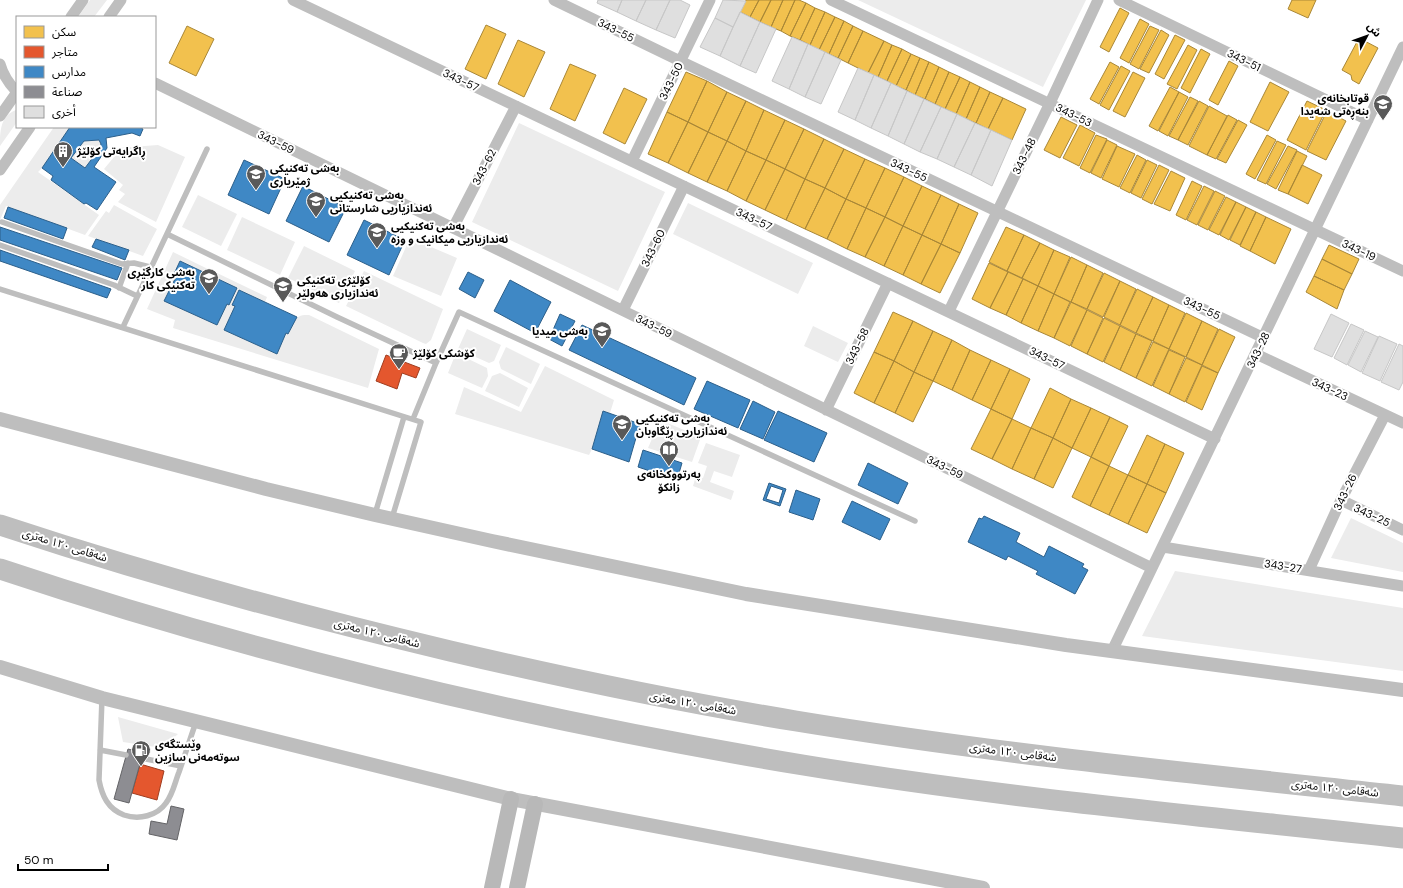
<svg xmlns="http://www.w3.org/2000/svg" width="1403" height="888" viewBox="0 0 1403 888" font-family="'DM Sans','Noto Sans Arabic',sans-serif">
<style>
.green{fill:#ececec}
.homes{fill:#f2c14e;stroke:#a98737}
.shops{fill:#e4572e;stroke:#a03d20}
.schools{fill:#3f88c5;stroke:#2c5f8a;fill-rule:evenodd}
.industry{fill:#8d8d92;stroke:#636366}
.building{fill:#dfdfdf;stroke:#c7c7c7}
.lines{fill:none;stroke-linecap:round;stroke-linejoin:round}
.service{stroke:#bebebe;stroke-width:5.5}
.minor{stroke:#bebebe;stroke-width:11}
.tertiary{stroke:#bebebe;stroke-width:14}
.secondary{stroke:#b8b8b8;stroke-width:16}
.motorway{stroke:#bebebe;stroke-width:21}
.labels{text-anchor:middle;stroke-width:4;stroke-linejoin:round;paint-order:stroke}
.street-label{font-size:11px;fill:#000;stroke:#fff}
.poi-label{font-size:11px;font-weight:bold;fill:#000;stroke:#fff;text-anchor:start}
</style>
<rect width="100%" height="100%" fill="#fff"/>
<path class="green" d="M90 0H107L94 17H78Z
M858 0H1086L1043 87Z
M16 110 17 122 0 146C0 132 0 116 16 110Z
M519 123 665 192 618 291 472 222Z
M54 127H70L42 168 38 172 99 215 85 235 6 206 0 220V205Z
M99 140 101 144 100 148 85 168 71 158 84 141Z
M158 145 185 157 156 222 118 202 125 194 119 190 123 185 104 169 119 151 118 148Z
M198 195 237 214 221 246 182 227Z
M688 203 813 263 798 294 673 234Z
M114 205 157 229 143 256 88 236 106 211 109 213Z
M242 217 295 242 280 275 227 250Z
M410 238 457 258 441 296 393 276Z
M304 246 355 271 339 303 288 278Z
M173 252 210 270 207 274 180 261 173 275 176 277 165 301 217 325 227 304 229 305 237 288 214 277 217 273 267 297 265 302 235 306 224 330 277 354 286 333 289 334C294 322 294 314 309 315L379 349 368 388 173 328 175 320 147 309Z
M364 271 443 309 431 340 426 344 423 343 346 306Z
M813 326 848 343 838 362 804 346Z
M467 329 501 345 494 361 489 363 458 349Z
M506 347 540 364 531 384 501 369 499 362Z
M456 353 487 368 488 376 482 388 448 373Z
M545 366 614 400 610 413 603 412 592 449 589 455 455 414 464 387 521 412Z
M500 373 528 388 519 407 485 391 492 376Z
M660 420 701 437 692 462 648 448Z
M706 443 740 455 732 477 714 471 710 482 734 491 731 500 693 486 696 476 703 478 707 466 698 463Z
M1351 518 1403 543V572L1331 558Z
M1175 571 1403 608V671L1142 636Z
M118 717 178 734 162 748 123 742Z"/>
<path class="homes" d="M746 0H759L750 17 740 12Z
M759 0H771L760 22 750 17Z
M771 0H783L771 27 760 22Z
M783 0H795L781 31 771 27Z
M795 0H799L806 3 790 36 781 31Z
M1292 0H1316L1308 18 1288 9Z
M806 3 815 8 800 40 790 36Z
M815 8 825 12 810 45 800 40Z
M1120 8 1129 13 1109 52 1100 47Z
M825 12 835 17 819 50 810 45Z
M835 17 844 21 829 54 819 50Z
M1140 19 1149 24 1129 63 1120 58Z
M844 21 853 26 838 58 829 54Z
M486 25 506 34 486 79 465 69Z
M187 26 214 39 196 76 169 63Z
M853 26 863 31 848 63 838 58Z
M1150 26 1159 30 1139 69 1130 64Z
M1161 30 1169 35 1149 73 1140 69Z
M863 31 884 41 868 73 848 63Z
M1175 35 1185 40 1164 79 1155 74Z
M1359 38 1378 48 1359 84 1352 80 1351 75 1342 70Z
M518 40 545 52 524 97 498 84Z
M884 41 892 45 878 77 868 73Z
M892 45 902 49 887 81 878 77Z
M1188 45 1197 50 1177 89 1167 84Z
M902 49 911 54 896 86 887 81Z
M1201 49 1210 54 1190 93 1181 88Z
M911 54 920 58 906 90 896 86Z
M920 58 929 62 915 95 906 90Z
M1229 61 1238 66 1218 105 1209 100Z
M929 62 939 67 925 99 915 95Z
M1110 62 1119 67 1099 104 1090 99Z
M570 64 596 75 575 121 550 109Z
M1121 66 1130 71 1109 110 1100 105Z
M939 67 949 72 935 104 925 99Z
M686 72 707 81 688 122 667 112Z
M949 72 960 77 945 109 935 104Z
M1133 72 1145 78 1125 117 1113 111Z
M960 77 970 82 956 114 945 109Z
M707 81 727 92 708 132 688 122Z
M970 82 980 87 966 119 956 114Z
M1270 82 1289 92 1268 131 1250 122Z
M980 87 990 92 976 123 966 119Z
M1170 87 1179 92 1158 131 1149 126Z
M624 88 647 99 625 144 603 133Z
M727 92 746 101 727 141 708 132Z
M990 92 1003 98 988 129 976 123Z
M1179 92 1188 97 1168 136 1159 131Z
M1190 97 1198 101 1178 140 1169 136Z
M1003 98 1026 109 1012 140 988 129Z
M746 101 764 110 746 151 727 141Z
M1199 101 1208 106 1188 145 1178 140Z
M1307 101 1326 110 1306 150 1287 140Z
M1209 106 1227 116 1207 155 1189 146Z
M764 110 785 120 766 160 746 151Z
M1327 111 1346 121 1326 160 1307 151Z
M667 112 688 122 668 163 648 154Z
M1228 115 1237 120 1216 159 1207 155Z
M1061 117 1077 125 1060 158 1044 150Z
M785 120 804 129 785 169 766 160Z
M1238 120 1247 125 1226 163 1217 159Z
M688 122 708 132 688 173 668 163Z
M1080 125 1095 133 1079 166 1063 158Z
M804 129 824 139 805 179 785 169Z
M708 132 727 141 707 182 688 173Z
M1096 135 1107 139 1090 173 1080 168Z
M1267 135 1276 140 1255 179 1246 174Z
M824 139 844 149 825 188 805 179Z
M1107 140 1117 145 1101 178 1091 173Z
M727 141 746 151 727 191 707 182Z
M1277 141 1286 145 1266 184 1257 180Z
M1117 146 1135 154 1119 187 1102 179Z
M1288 146 1297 150 1276 189 1267 184Z
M844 149 865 159 846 199 825 188Z
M746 151 766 160 746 201 727 191Z
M1297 151 1307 156 1288 194 1278 190Z
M1137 155 1146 160 1130 193 1120 188Z
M865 159 885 168 866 208 846 199Z
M766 160 785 169 765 210 746 201Z
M1147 160 1157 165 1141 198 1131 193Z
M1159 165 1169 170 1152 204 1142 199Z
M1302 165 1322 175 1308 204 1288 194Z
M885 168 904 177 885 217 866 208Z
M785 169 805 179 786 220 765 210Z
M1171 171 1185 178 1170 211 1154 204Z
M904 177 922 186 903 226 885 217Z
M805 179 825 188 805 229 786 220Z
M1192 181 1202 186 1186 220 1176 215Z
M922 186 941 195 922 235 903 226Z
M1204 186 1214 191 1197 225 1187 220Z
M825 188 846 199 827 239 805 229Z
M1215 191 1225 196 1208 230 1198 225Z
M941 195 959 204 941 244 922 235Z
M1226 197 1236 202 1219 235 1209 230Z
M846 199 866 208 847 249 827 239Z
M1236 202 1246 207 1229 240 1220 235Z
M959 204 978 213 960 253 941 244Z
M1246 207 1256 212 1240 245 1230 240Z
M866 208 885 217 865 257 847 249Z
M1256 212 1266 217 1250 251 1240 246Z
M885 217 903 226 884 266 865 257Z
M1266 217 1291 229 1275 264 1250 251Z
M903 226 922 235 903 275 884 266Z
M1006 227 1024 235 1007 271 989 262Z
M922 235 941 244 921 284 903 275Z
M1024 235 1040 243 1022 278 1007 271Z
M1040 243 1054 250 1038 286 1022 278Z
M941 244 960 253 940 293 921 284Z
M1329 245 1359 259 1352 274 1322 259Z
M1054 250 1070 257 1054 294 1038 286Z
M1071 257 1087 265 1071 302 1054 294Z
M1322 259 1352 274 1344 290 1314 276Z
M989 263 1008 272 990 308 972 299Z
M1087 265 1103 273 1087 309 1071 302Z
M1008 272 1023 279 1006 315 990 308Z
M1104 273 1120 281 1103 317 1087 309Z
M1314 276 1344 290 1337 309 1306 292Z
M1023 279 1038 286 1021 323 1006 315Z
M1120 281 1136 289 1120 325 1104 317Z
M1038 286 1054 294 1038 331 1021 323Z
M1137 289 1153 297 1136 333 1120 325Z
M1054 294 1070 302 1054 338 1038 331Z
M1153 297 1169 305 1153 341 1136 333Z
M1071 302 1087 310 1070 346 1054 338Z
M1169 305 1185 313 1169 349 1153 341Z
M1087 310 1103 318 1087 354 1071 346Z
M893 312 913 321 894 361 874 352Z
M1186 313 1202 321 1186 357 1169 349Z
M1104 318 1120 326 1103 362 1087 354Z
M913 321 933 331 914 372 894 361Z
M1202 321 1218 329 1202 365 1186 357Z
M1120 326 1136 334 1120 370 1104 362Z
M1219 329 1235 337 1218 373 1202 365Z
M933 331 952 340 933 381 914 372Z
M1136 334 1152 341 1136 378 1120 370Z
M952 340 970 350 952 390 933 381Z
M1153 342 1169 349 1152 386 1136 378Z
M970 350 991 360 972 400 952 390Z
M1169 350 1185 357 1169 394 1153 386Z
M874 352 894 361 874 403 854 393Z
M1186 358 1202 365 1185 402 1169 394Z
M991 360 1010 369 991 409 972 400Z
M894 361 914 372 895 413 874 403Z
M1202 366 1218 373 1202 410 1186 402Z
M1010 369 1030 379 1012 419 991 409Z
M914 372 933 381 913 422 895 413Z
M1050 388 1071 399 1053 438 1031 428Z
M1071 399 1091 408 1072 448 1053 438Z
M1091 408 1110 417 1091 457 1072 448Z
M991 409 1012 419 992 459 971 449Z
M1110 417 1128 426 1109 466 1091 457Z
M1012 419 1031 428 1012 469 992 459Z
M1031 428 1053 438 1034 479 1012 469Z
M1147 435 1165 444 1147 484 1128 475Z
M1053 438 1072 448 1053 488 1034 479Z
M1165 444 1184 453 1166 493 1147 484Z
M1091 457 1109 466 1090 506 1072 497Z
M1109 466 1128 475 1109 515 1090 506Z
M1128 475 1147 484 1128 524 1109 515Z
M1147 484 1166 493 1147 533 1128 524Z"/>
<path class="shops" d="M386 355 420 368 416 378 402 373 397 389 376 381Z
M140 764 164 771 157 800 132 793Z"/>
<path class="schools" d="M70 127H139L143 129 140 136 132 133 106 138 107 148 94 167 116 182 97 210 86 203 84 204 51 180 53 176 42 168ZM99 140 101 144 100 148 85 168 71 158 84 141Z
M244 160 285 179 269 214 228 195Z
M303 186 346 208 329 242 286 221Z
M8 207 67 228 63 239 4 218Z
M364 220 405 240 389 275 347 255Z
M0 227 122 268 117 280 0 240Z
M96 239 129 250 125 260 92 247Z
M0 250 111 289 107 298 0 261Z
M180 261 237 288 229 305 227 304 217 325 164 301 176 277 173 276Z
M468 272 484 280 475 298 459 289Z
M510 280 551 302 535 333 494 311Z
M239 290 297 317 288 334 286 333 277 354 224 330 235 306 232 305Z
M560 314 575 321 562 346 549 339Z
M582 325 696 378 684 405 569 350Z
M707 381 750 400 738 428 694 409Z
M753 401 775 412 763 439 740 429Z
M603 411 640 424 629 462 592 449Z
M778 411 827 433 814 462 764 440Z
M643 450 682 463 677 480 638 467Z
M868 463 908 483 898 504 858 485Z
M769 483 786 489 780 506 763 500Z
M771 486 783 490 779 503 766 499Z
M796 490 820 499 813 520 789 512Z
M852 501 890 519 880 540 842 522Z
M984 516 1020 533 1016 542 1044 557 1049 546 1084 564 1082 567 1088 570 1075 594 1036 574 1038 571 1008 556 1006 560 968 542 979 518 982 519Z"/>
<path class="industry" d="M128 749 143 753 129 803 114 799Z
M171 806 184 809 177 840 149 834 151 821 167 824Z"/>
<path class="building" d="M598 0H622L617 12 597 3Z
M622 0H646L636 21 617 12Z
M646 0H670L656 30 636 21Z
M670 0H680L690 5 675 38 656 30Z
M723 0 746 1 733 27 715 18Z
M740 12 760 22 740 66 720 56Z
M715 18 733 27 720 56 700 47Z
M760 22 776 29 756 73 740 66Z
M792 37 808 44 789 89 772 81Z
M808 44 825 52 805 97 789 89Z
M825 52 841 60 821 104 805 97Z
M858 68 874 75 855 120 838 112Z
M874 75 891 83 871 128 855 120Z
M891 83 907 91 888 136 871 128Z
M907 91 924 99 904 144 888 136Z
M924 99 941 107 920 152 904 144Z
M941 107 957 114 937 159 920 152Z
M957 114 975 123 954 167 937 159Z
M975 123 991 130 971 175 954 167Z
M991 130 1012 140 992 186 971 175Z
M1331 314 1349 323 1332 357 1314 349Z
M1351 324 1364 330 1347 365 1334 358Z
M1365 331 1378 337 1361 372 1348 365Z
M1379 336 1397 344 1380 381 1362 373Z
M1399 344 1403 346V382L1399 390 1381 382Z"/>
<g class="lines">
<path class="service" d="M2 222 122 264 134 263 150 267
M167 234 337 317 436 363
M0 245 114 285 137 296
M119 288 128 263
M0 289 421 422 392 518
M123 327 207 149
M413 419 436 363 459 312 915 521
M375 514 404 417
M102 698 99 780C102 796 108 809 124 815 139 820 157 816 166 803 173 794 175 782 179 772 185 755 190 739 196 722
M100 750 126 755
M141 758 181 766"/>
<path class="minor" d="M293 0 1215 439
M554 0 680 61 1264 338
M831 0 1316 230 1403 271
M1119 0 1368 120
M71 17 83 0
M109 17 121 0
M0 64C3 75 9 84 17 92
M155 83 1152 568
M0 116 17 92
M632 161 710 0
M0 170 30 127
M453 228 516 106
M623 310 684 186
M949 311 1050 103 1098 0
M1256 354 1403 423
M826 410 888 283
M1341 500 1403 530
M1163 547 1403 586
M1309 570 1341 500 1385 415
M1112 651 1403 47"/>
<path class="tertiary" d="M0 419 266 489 375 515 492 541 746 594 1066 645 1403 690
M0 667 102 698 511 799 983 888"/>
<path class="secondary" d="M492 888 511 799
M517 888 535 804"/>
<path class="motorway" d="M0 525C148 574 298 615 450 651 565 678 680 702 796 721 997 754 1200 774 1403 796
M0 569C260 656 532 720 803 765 1002 798 1203 816 1403 838"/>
</g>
<defs>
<g id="school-pin" transform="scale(1)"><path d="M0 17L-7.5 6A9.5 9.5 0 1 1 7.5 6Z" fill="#595959" stroke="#fff"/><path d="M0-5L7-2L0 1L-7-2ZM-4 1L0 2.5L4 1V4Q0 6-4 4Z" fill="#fff"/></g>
<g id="building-pin" transform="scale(1)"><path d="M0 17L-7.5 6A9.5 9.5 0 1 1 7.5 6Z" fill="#595959" stroke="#fff"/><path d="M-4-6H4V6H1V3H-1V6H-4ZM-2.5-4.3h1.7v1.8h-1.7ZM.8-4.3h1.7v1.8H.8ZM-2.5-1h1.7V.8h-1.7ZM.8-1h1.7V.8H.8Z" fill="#fff"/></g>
<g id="university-pin" transform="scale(1)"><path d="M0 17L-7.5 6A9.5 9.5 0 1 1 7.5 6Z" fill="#595959" stroke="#fff"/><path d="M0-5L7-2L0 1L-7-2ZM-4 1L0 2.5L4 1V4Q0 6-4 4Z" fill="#fff"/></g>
<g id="cafe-pin" transform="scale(1)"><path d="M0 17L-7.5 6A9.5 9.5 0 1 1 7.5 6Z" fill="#595959" stroke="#fff"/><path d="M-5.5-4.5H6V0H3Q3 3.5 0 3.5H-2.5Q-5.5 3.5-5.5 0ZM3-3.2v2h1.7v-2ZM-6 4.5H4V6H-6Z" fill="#fff"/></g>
<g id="library-pin" transform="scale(1)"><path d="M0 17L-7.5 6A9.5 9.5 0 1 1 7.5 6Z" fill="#595959" stroke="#fff"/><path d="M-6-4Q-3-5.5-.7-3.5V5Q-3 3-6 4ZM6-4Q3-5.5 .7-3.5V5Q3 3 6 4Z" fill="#fff"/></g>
<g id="fuel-pin" transform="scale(1)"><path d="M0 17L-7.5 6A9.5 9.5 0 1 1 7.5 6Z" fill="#595959" stroke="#fff"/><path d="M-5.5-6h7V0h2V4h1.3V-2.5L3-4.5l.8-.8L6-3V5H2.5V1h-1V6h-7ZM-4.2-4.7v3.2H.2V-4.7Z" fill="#fff"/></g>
</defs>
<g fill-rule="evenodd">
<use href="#school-pin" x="1383" y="104"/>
<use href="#building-pin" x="63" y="151"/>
<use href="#university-pin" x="256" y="174"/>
<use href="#university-pin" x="316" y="201"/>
<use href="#university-pin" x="377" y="232"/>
<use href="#university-pin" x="209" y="278"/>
<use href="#university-pin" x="283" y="286"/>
<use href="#university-pin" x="602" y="331"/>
<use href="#cafe-pin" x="399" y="353"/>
<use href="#university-pin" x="622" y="424"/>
<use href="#library-pin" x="669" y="450"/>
<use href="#fuel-pin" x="141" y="750"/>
</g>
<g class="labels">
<g class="street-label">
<text transform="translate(616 30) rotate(26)" y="4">343-55</text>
<text transform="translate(1244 60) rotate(26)" y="4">343-51</text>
<text transform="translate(461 80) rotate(25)" y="4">343-57</text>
<text transform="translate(671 81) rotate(-64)" y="4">343-50</text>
<text transform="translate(1074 115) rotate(26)" y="4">343-53</text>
<text transform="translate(276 142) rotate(26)" y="4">343-59</text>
<text transform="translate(1024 156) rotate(-64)" y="4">343-48</text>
<text transform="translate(484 167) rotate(-63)" y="4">343-62</text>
<text transform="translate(909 170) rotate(25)" y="4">343-55</text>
<text transform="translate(754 219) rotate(25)" y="4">343-57</text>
<text transform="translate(653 248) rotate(-64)" y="4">343-60</text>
<text transform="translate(1359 250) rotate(25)" y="4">343-19</text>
<text transform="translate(1202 308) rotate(25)" y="4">343-55</text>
<text transform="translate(654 326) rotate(26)" y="4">343-59</text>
<text transform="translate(857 346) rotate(-64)" y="4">343-58</text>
<text transform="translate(1258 350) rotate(-64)" y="4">343-28</text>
<text transform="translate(1047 358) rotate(26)" y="4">343-57</text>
<text transform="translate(1330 389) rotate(25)" y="4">343-23</text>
<text transform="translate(945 467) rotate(26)" y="4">343-59</text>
<text transform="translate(1345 492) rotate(-64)" y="4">343-26</text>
<text transform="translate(1372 515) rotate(25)" y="4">343-25</text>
<text transform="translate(65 545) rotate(17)" y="4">شەقامی ١٢٠ مەتری</text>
<text transform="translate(1283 566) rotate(9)" y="4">343-27</text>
<text transform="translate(377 633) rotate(14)" y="4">شەقامی ١٢٠ مەتری</text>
<text transform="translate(693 703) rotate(10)" y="4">شەقامی ١٢٠ مەتری</text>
<text transform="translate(1013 752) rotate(7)" y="4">شەقامی ١٢٠ مەتری</text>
<text transform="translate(1335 788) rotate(6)" y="4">شەقامی ١٢٠ مەتری</text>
</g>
<g class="poi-label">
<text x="1369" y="102" text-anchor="end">قوتابخانەی<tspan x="1369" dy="13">بنەڕەتی شەیدا</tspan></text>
<text x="77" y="155">ڕاگرایەتی کۆلێژ</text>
<text x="270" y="172">بەشی تەکنیکی<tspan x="270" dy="13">ژمێریاری</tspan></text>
<text x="330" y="199">بەشی تەکنیکیی<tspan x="330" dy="13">ئەندازیاریی شارستانی</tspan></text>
<text x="391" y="230">بەشی تەکنیکیی<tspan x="391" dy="13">ئەندازیاریی میکانیک و وزە</tspan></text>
<text x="195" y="276" text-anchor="end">بەشی کارگێڕی<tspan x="195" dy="13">تەکنیکی کار</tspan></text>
<text x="297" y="284">کۆلێژی تەکنیکی<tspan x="297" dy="13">ئەندازیاری هەولێر</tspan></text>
<text x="588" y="335" text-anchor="end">بەشی میدیا</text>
<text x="413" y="357">کۆشکی کۆلێژ</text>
<text x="636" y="422">بەشی تەکنیکیی<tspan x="636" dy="13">ئەندازیاریی ڕێگاوبان</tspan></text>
<text x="669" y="478" text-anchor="middle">پەرتووکخانەی<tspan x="669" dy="13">زانکۆ</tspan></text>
<text x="155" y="748">وێستگەی<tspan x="155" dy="13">سوتەمەنی سازین</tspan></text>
</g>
</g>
<rect x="16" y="16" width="140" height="112" fill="#ffffff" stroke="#999999"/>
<rect x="24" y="26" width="20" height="12" fill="#f2c14e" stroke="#999999"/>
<text x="52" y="36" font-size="12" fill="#000000">سكن</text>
<rect x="24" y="46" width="20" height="12" fill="#e4572e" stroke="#999999"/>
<text x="52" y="56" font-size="12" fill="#000000">متاجر</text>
<rect x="24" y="66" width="20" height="12" fill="#3f88c5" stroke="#999999"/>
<text x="52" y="76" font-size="12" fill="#000000">مدارس</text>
<rect x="24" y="86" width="20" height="12" fill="#8d8d92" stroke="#999999"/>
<text x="52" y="96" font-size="12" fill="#000000">صناعة</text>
<rect x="24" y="106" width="20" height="12" fill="#dfdfdf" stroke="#999999"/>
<text x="52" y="116" font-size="12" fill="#000000">أخرى</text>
<g transform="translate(1367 36) rotate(49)" stroke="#ffffff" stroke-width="3" paint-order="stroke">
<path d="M0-3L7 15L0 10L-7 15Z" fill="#000000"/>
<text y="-6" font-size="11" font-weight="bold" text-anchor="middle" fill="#000000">ش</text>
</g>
<path d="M18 864v6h90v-6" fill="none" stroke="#000000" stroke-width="2"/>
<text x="24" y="864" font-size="12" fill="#000000" stroke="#ffffff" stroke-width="3" paint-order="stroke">50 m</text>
</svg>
